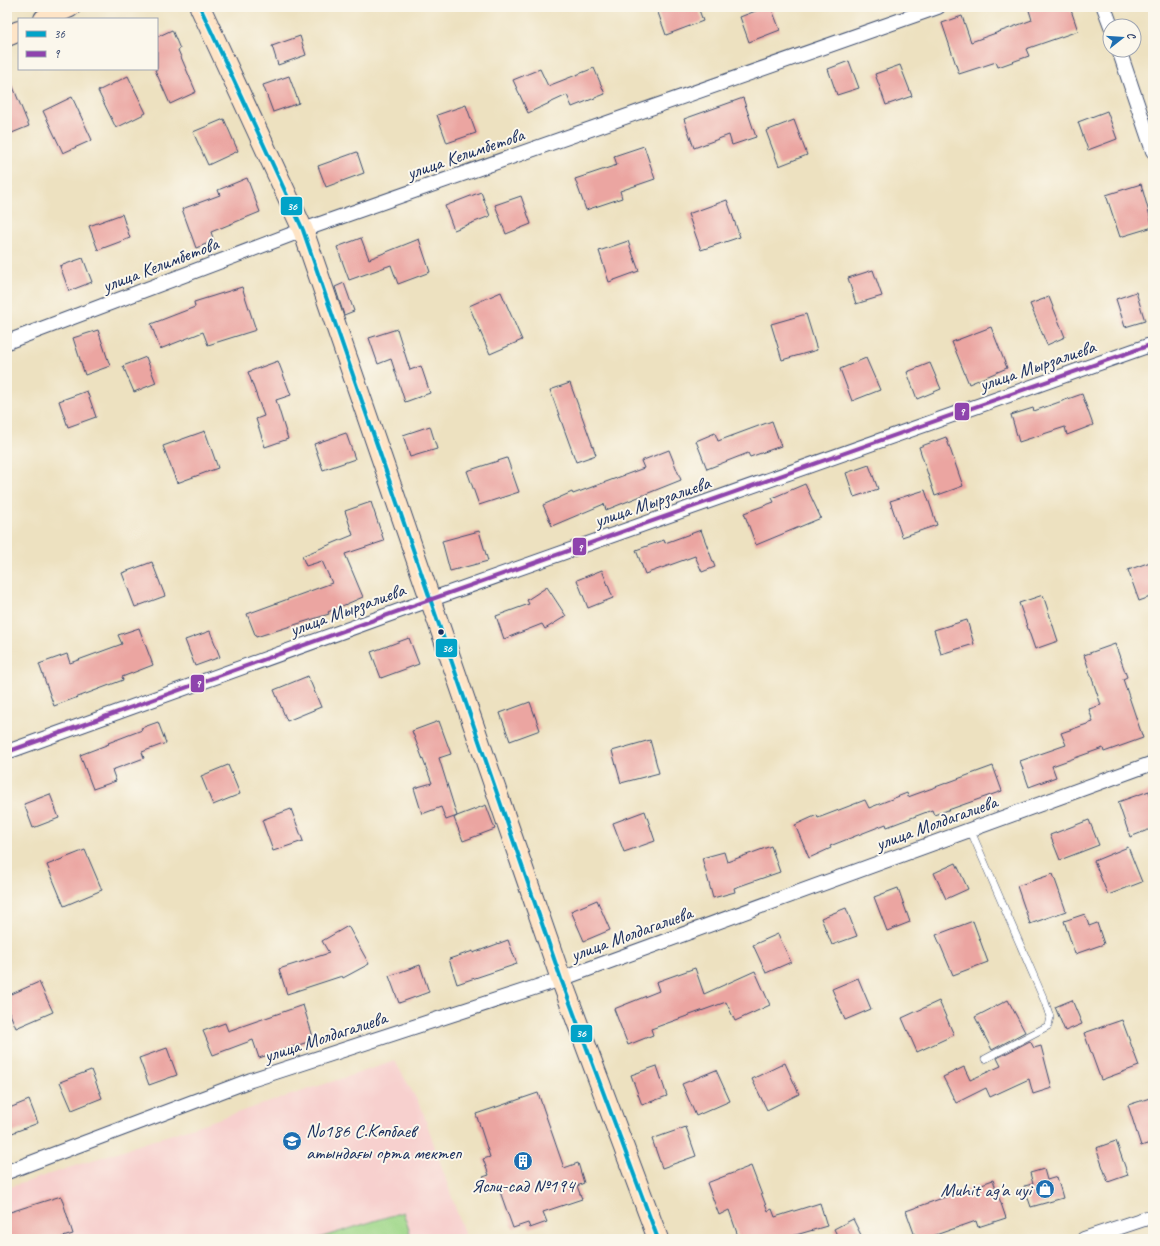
<svg xmlns="http://www.w3.org/2000/svg" width="1160" height="1246" viewBox="0 0 1160 1246" font-family="Caveat,sans-serif">
<style>
.built{fill:#f7d0ce}
.green{fill:#9fd789;stroke:#5d8374}
.building{fill:#eba5a1}
.lines{fill:none;stroke-linecap:round;stroke-linejoin:round}
.service-casing{stroke:#3a4a6d;stroke-width:8}
.minor-casing{stroke:#3a4a6d;stroke-width:16}
.secondary-casing{stroke:#3a4a6d;stroke-width:22}
.service{stroke:#fff;stroke-width:7}
.minor{stroke:#fff;stroke-width:14}
.secondary{stroke:#fee4c6;stroke-width:20}
.bus-1-casing{stroke:#fbf7ec;stroke-width:7}
.bus-2-casing{stroke:#fbf7ec;stroke-width:7}
.bus-1{stroke:#01a3c8;stroke-width:4}
.bus-2{stroke:#8e44ad;stroke-width:4}
.bus-dot{fill:#1b2f5e;stroke:#fbf7ec;stroke-width:1.5}
.labels{text-anchor:middle;stroke-width:4;stroke-linejoin:round;paint-order:stroke}
.street-label{font-size:19px;fill:#1b2f5e;stroke:#fbf7ec}
.poi-label{font-size:19px;fill:#1b2f5e;stroke:#fbf7ec;text-anchor:start}
.line-badge{stroke:#fbf7ec;stroke-width:1.5}
.badge-label{font-size:11px;text-anchor:middle;font-weight:bold;fill:#fff}
</style>
<rect width="100%" height="100%" fill="#fbf7ec"/>
<filter id="ink" filterUnits="userSpaceOnUse"><feTurbulence type="fractalNoise" baseFrequency=".025" numOctaves="2"/><feDisplacementMap in="SourceGraphic" scale="8" xChannelSelector="R" yChannelSelector="G"/><feConvolveMatrix kernelMatrix="1 2 1 2 8 2 1 2 1" color-interpolation-filters="sRGB"/></filter>
<filter id="wash" filterUnits="userSpaceOnUse"><feTurbulence type="fractalNoise" baseFrequency=".012" numOctaves="4" result="noise"/><feDisplacementMap in="SourceGraphic" scale="16" xChannelSelector="R" yChannelSelector="G"/><feGaussianBlur stdDeviation="0.9" result="paint"/><feColorMatrix in="noise" values="0 0 0 0 0 0 0 0 0 0 0 0 0 0 0 0 0 1.4 0 .05"/><feComposite in="paint" operator="in"/></filter>
<g filter="url(#wash)">
<rect width="100%" height="100%" fill="#ede1c0"/>
<path class="built" d="M395 1061 422 1109 466 1239H7V1188Z"/>
<path class="green" d="M403 1212 412 1239H316Z"/>
<g id="blocks">
<path class="building" d="M656 7H698L703 21 666 35Z
M766 7H771L780 30 749 42 740 17Z
M1028 7H1070L1078 31 1026 49 1029 56 998 67 996 62 959 74 942 23 962 16 971 42 1032 20Z
M172 30 180 49 178 50 196 92 170 104 155 70 157 69V37Z
M300 36 306 55 278 65 272 46Z
M849 61 859 88 837 95 828 69Z
M900 65 912 96 886 105 875 74Z
M594 68 605 94 572 107 567 95 528 113 513 80 540 69 548 86Z
M7 72 29 126 7 135Z
M128 76 146 113 116 128 98 91Z
M289 76 299 103 273 112 263 85Z
M72 97 92 140 63 153 43 111Z
M743 98 756 137 732 145 729 135 694 148 684 119Z
M466 105 476 133 447 143 437 115Z
M1107 111 1117 139 1088 150 1078 122Z
M224 119 238 151 208 165 193 132Z
M794 120 807 155 779 166 766 131Z
M644 146 655 179 620 191 622 198 586 210 575 179 617 165 614 156Z
M357 152 364 173 326 187 318 166Z
M247 178 260 212 211 232 214 241 196 248 182 209 220 195 218 190Z
M1141 184 1153 227 1120 237 1106 195Z
M481 192 490 216 454 230 445 206Z
M521 196 531 224 506 234 495 205Z
M727 200 740 237 701 250 688 214Z
M122 214 130 238 98 250 89 226Z
M361 238 369 259 419 239 430 272 398 284 391 265 349 280 337 247Z
M628 241 639 271 609 282 599 251Z
M83 258 92 282 69 291 60 266Z
M873 270 882 296 856 304 848 278Z
M344 283 354 311 344 315 335 287Z
M242 287 256 330 208 345 203 332 160 349 151 324 195 307 194 302Z
M501 292 522 340 490 354 469 306Z
M1136 292 1145 321 1125 327 1116 299Z
M1049 297 1065 337 1047 345 1030 304Z
M806 314 817 350 782 360 771 324Z
M991 327 1007 368 969 384 952 342Z
M397 329 410 370 421 366 430 393 405 402 391 359 378 364 369 338Z
M98 330 110 366 85 375 73 338Z
M146 357 156 383 134 392 123 366Z
M866 358 880 390 852 401 840 369Z
M278 361 291 395 276 400 288 439 265 447 256 419 264 416 248 372Z
M930 363 941 389 917 399 907 372Z
M570 383 596 455 576 462 550 390Z
M87 391 96 417 68 427 59 401Z
M1082 394 1093 425 1067 435 1065 427 1019 442 1011 415 1033 408 1034 411Z
M772 421 781 446 750 457 748 453 707 469 696 441 715 433 718 441Z
M430 426 437 449 410 457 403 435Z
M205 431 218 468 177 483 163 446Z
M346 433 355 459 323 470 314 444Z
M946 437 963 486 935 496 919 447Z
M669 450 681 480 606 510 604 504 552 526 543 505 572 492 573 494 644 468 641 461Z
M507 458 519 492 479 505 467 471Z
M869 465 878 489 854 497 846 473Z
M805 484 821 518 756 545 744 513 774 502 772 498Z
M925 490 937 525 902 537 890 501Z
M371 502 384 541 345 554 363 597 328 612 329 614 256 637 247 614 332 583 322 561 306 566 302 556 353 535 345 511Z
M701 530 715 567 702 572 695 556 645 574 636 550 664 540 665 543Z
M479 531 488 561 450 571 442 541Z
M1153 561V596L1139 601 1128 570Z
M152 562 165 596 135 607 122 573Z
M602 570 613 598 588 608 577 580Z
M547 587 566 616 545 629 542 624 504 639 496 616 529 604 527 600Z
M1043 595 1058 641 1035 649 1019 603Z
M967 620 974 644 941 654 934 630Z
M139 628 153 665 122 677 123 680 54 706 39 664 67 654 70 663 122 644 118 635Z
M210 631 220 657 195 666 185 640Z
M409 638 419 664 381 678 371 652Z
M1115 644 1127 677 1123 679 1143 738 1104 752 1103 748 1052 766 1056 777 1029 787 1020 761 1066 745 1061 733 1093 722 1089 709 1101 705 1084 655Z
M308 676 321 707 287 721 274 690Z
M530 702 540 730 510 741 500 713Z
M439 721 451 754 439 758 457 816 486 805 495 829 463 841 454 818 457 816 446 820 441 807 422 814 414 788 432 783 412 731Z
M158 722 166 743 142 752 144 758 112 770 116 781 93 789 80 755 109 744 108 743 142 730 141 728Z
M650 740 659 773 621 783 612 751Z
M228 765 240 794 213 805 201 776Z
M993 766 1002 791 934 815 932 810 887 827 886 824 830 846 831 848 809 858 795 825 817 815 818 818 865 800 869 808 907 793 908 797Z
M1149 791 1153 803V828L1130 837 1118 802Z
M50 794 59 818 33 828 24 804Z
M291 809 303 841 273 851 262 820Z
M645 811 655 841 624 852 613 823Z
M1089 820 1099 845 1060 860 1050 835Z
M771 846 780 872 734 888 735 892 713 898 702 858 724 852 727 862Z
M1128 847 1142 882 1108 895 1094 861Z
M85 850 102 890 64 906 47 865Z
M956 863 968 889 946 899 934 873Z
M1053 874 1066 911 1030 924 1017 886Z
M898 888 910 922 887 931 874 897Z
M597 900 610 930 584 941 571 911Z
M846 908 857 936 832 945 821 918Z
M1085 914 1089 926 1097 923 1104 944 1075 954 1064 921Z
M973 921 988 962 953 975 936 935Z
M348 926 369 964 343 978 342 976 287 994 279 969 329 953 322 941Z
M778 934 791 962 766 973 753 945Z
M508 940 517 964 457 984 449 959 473 951V953Z
M420 965 429 992 399 1003 389 976Z
M695 968 704 994 755 971 770 1005 735 1021 726 1002 651 1029 653 1035 628 1045 614 1009 659 991 656 982Z
M858 978 871 1009 845 1020 832 989Z
M39 982 53 1012 16 1028 7 1007V996Z
M1008 1000 1025 1032 992 1050 975 1017Z
M1072 1000 1082 1024 1065 1031 1055 1007Z
M939 1001 954 1035 917 1052 902 1018Z
M303 1005 314 1040 259 1058 253 1040 213 1055 203 1031 225 1023 228 1031Z
M1122 1020 1139 1066 1101 1080 1084 1033Z
M1030 1041 1034 1048 1041 1046 1052 1088 1033 1094 1029 1079 990 1097 986 1088 956 1103 943 1077 964 1067 970 1080 1001 1066 997 1058Z
M167 1048 177 1075 149 1085 139 1058Z
M785 1063 799 1094 767 1110 752 1079Z
M657 1066 667 1096 642 1105 631 1075Z
M91 1070 102 1098 72 1110 60 1082Z
M716 1070 730 1101 696 1116 682 1084Z
M538 1093 564 1168 578 1163 584 1183 577 1186 582 1199 543 1212 547 1222 530 1228 528 1223 513 1228 499 1189 489 1192 483 1177 489 1175 483 1159 490 1157 476 1114Z
M1153 1097V1142L1141 1146 1128 1105Z
M29 1100 38 1123 7 1135V1109Z
M686 1127 696 1156 662 1168 652 1139Z
M1116 1141 1128 1175 1108 1182 1096 1148Z
M751 1166 768 1211 772 1209 775 1217 820 1203 827 1226 782 1239H739L729 1210 719 1215 707 1183Z
M1044 1169 1047 1180 1057 1177 1063 1198 1031 1207 1024 1186 1033 1184 1030 1173Z
M993 1180 1006 1218 978 1227 976 1221 924 1239H916L906 1211Z
M61 1196 73 1234 56 1239H7V1213Z
M853 1219 863 1239H839L834 1229Z"/>
</g>
</g>
<g filter="url(#ink)">
<use href="#blocks" fill-opacity="0" stroke="#3a4a6d" stroke-width="1"/>
<g class="lines">
<g class="service-casing">
<path id="service" d="M970 829 1045 1002 1050 1017 1048 1026 985 1059"/>
</g>
<g class="minor-casing">
<path id="minor" d="M1104 7 1111 26
M1119 50 1153 151
M7 342 303 230 938 7
M7 752 432 599 1153 344
M7 1172 251 1080 561 979 1153 763
M1084 1239 1153 1216"/>
</g>
<g class="secondary-casing">
<path id="secondary" d="M200 7 303 230 561 979 658 1239
M44 19 70 7
M7 36 19 31"/>
</g>
<use href="#service" class="service"/>
<use href="#minor" class="minor"/>
<use href="#secondary" class="secondary"/>
<g class="bus-1-casing">
<path id="bus-1" d="M200 7 303 230 561 979 658 1239"/>
</g>
<g class="bus-2-casing">
<path id="bus-2" d="M7 752 432 599 1153 344"/>
</g>
<use href="#bus-1" class="bus-1"/>
<use href="#bus-2" class="bus-2"/>
</g>
</g>
<defs>
<g id="school-disc" transform="scale(1)"><circle r="9.5" fill="#1f6fb2" stroke="#fbf7ec"/><path d="M0-5L7-2L0 1L-7-2ZM-4 1L0 2.5L4 1V4Q0 6-4 4Z" fill="#fff"/></g>
<g id="building-disc" transform="scale(1)"><circle r="9.5" fill="#1f6fb2" stroke="#fbf7ec"/><path d="M-4-6H4V6H1V3H-1V6H-4ZM-2.5-4.3h1.7v1.8h-1.7ZM.8-4.3h1.7v1.8H.8ZM-2.5-1h1.7V.8h-1.7ZM.8-1h1.7V.8H.8Z" fill="#fff"/></g>
<g id="shop-disc" transform="scale(1)"><circle r="9.5" fill="#1f6fb2" stroke="#fbf7ec"/><path d="M-5-2.5h2.3a2.7 3.5 0 0 1 5.4 0H5L5.5 6h-11ZM-1.5-2.5h3a1.5 2.3 0 0 0-3 0Z" fill="#fff"/></g>
</defs>
<g fill-rule="evenodd">
<use href="#school-disc" x="292" y="1141"/>
<use href="#building-disc" x="523" y="1161"/>
<use href="#shop-disc" x="1045" y="1189"/>
</g>
<circle class="bus-dot" cx="441" cy="632" r="3.5"/>
<g class="labels">
<g class="street-label">
<text transform="translate(465 153) rotate(-19)" y="7">улица Келимбетова</text>
<text transform="translate(160 264) rotate(-21)" y="7">улица Келимбетова</text>
<text transform="translate(1037 365) rotate(-19)" y="7">улица Мырзалиева</text>
<text transform="translate(652 501) rotate(-19)" y="7">улица Мырзалиева</text>
<text transform="translate(347 609) rotate(-20)" y="7">улица Мырзалиева</text>
<text transform="translate(936 822) rotate(-20)" y="7">улица Молдагалиева</text>
<text transform="translate(631 933) rotate(-20)" y="7">улица Молдагалиева</text>
<text transform="translate(325 1036) rotate(-18)" y="7">улица Молдагалиева</text>
</g>
<g class="poi-label">
<text x="306" y="1137">No186 С.Көпбаев<tspan x="306" dy="22">атындағы орта мектеп</tspan></text>
<text x="523" y="1192" text-anchor="middle">Ясли-сад №194</text>
<text x="1031" y="1196" text-anchor="end">Muhit ag'a uyi</text>
</g>
</g>
<g class="line-badge">
<rect x="280" y="196" width="23" height="20" rx="4" fill="#01a3c8"/>
<rect x="954" y="402" width="16" height="19" rx="4" fill="#8e44ad"/>
<rect x="572" y="537" width="15" height="19" rx="4" fill="#8e44ad"/>
<rect x="435" y="638" width="23" height="20" rx="4" fill="#01a3c8"/>
<rect x="190" y="674" width="15" height="19" rx="4" fill="#8e44ad"/>
<rect x="570" y="1024" width="23" height="19" rx="4" fill="#01a3c8"/>
</g>
<g class="badge-label">
<text x="292" y="210">36</text>
<text x="962" y="415">9</text>
<text x="580" y="551">9</text>
<text x="447" y="652">36</text>
<text x="198" y="687">9</text>
<text x="581" y="1037">36</text>
</g>
<rect width="1160" height="1246" fill="none" stroke="#fbf7ec" stroke-width="24"/>
<rect x="18" y="18" width="140" height="52" fill="#fbf7ec" stroke="#a1a7b3"/>
<rect x="26" y="31" width="20" height="6" fill="#01a3c8" stroke="#a1a7b3"/>
<text x="54" y="38" font-size="12" fill="#1b2f5e">36</text>
<rect x="26" y="51" width="20" height="6" fill="#8e44ad" stroke="#a1a7b3"/>
<text x="54" y="58" font-size="12" fill="#1b2f5e">9</text>
<g transform="translate(1122 38) rotate(73)"><circle r="19" fill="#fbf7ec" stroke="#a1a7b3"/>
<path d="M0-3L7 15L0 10L-7 15Z" fill="#1f6fb2"/>
<text y="-6" font-size="11" font-weight="bold" text-anchor="middle" fill="#1b2f5e">С</text>
</g>
</svg>
